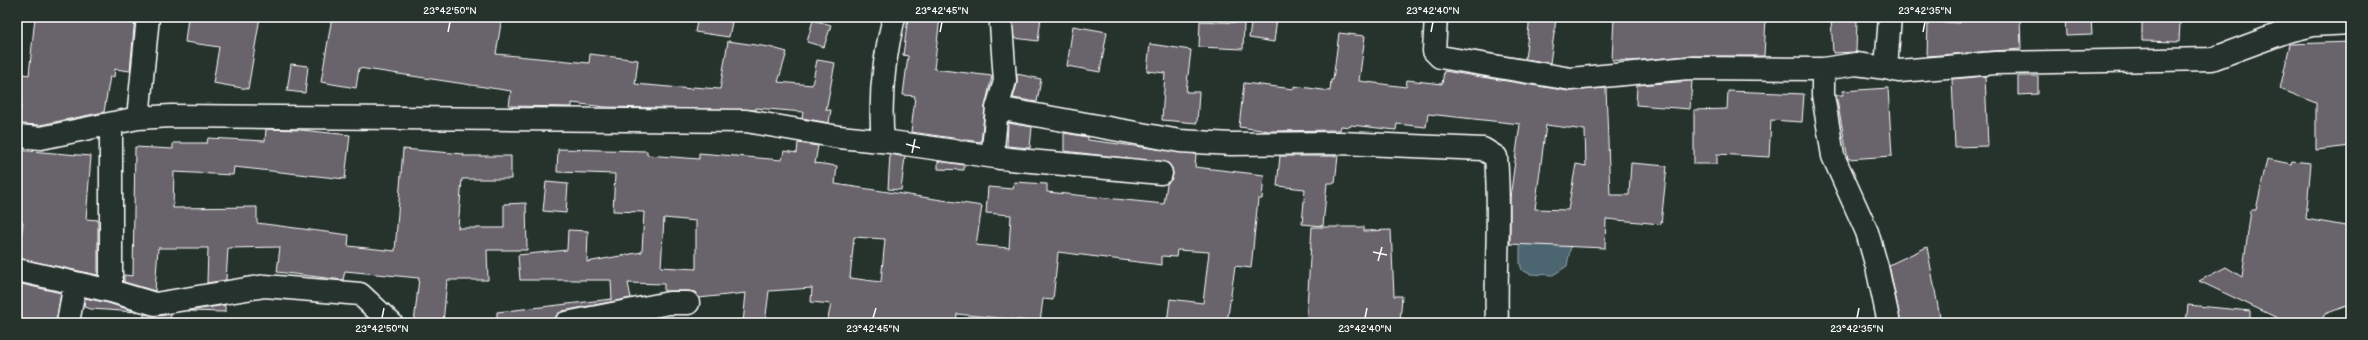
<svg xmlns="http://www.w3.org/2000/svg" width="2368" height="340" viewBox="0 0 2368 340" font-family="'Balsamiq Sans',sans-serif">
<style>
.water{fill:#4c6571;stroke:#94a3aa}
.building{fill:#69636c;stroke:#fff;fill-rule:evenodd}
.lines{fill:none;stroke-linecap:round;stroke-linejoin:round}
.street-casing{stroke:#fff;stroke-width:25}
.path{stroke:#fff;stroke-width:2.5;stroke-dasharray:1 3;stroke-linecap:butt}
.street{stroke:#26332d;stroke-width:22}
.ticks{fill:none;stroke:#fff;stroke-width:1.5}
.neatline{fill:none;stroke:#fff;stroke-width:1.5}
.ticks-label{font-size:10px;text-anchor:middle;fill:#fff}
</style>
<rect width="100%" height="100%" fill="#26332d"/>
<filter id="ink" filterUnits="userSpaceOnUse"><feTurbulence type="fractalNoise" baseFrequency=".025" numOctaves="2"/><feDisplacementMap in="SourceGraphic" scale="8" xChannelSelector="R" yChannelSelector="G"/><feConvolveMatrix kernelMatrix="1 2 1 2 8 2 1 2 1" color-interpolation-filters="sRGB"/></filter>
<g filter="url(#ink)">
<path class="water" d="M1520 241 1571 245 1567 266 1553 275 1530 274 1522 270 1520 264Z"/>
<path class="building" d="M35 17H135L130 71 115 69 114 77 110 76 104 112 40 125 19 124 21 105H17V73L29 75Z
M188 17H260L248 89 213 83 219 47 185 42Z
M332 17H502L496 54 589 63 590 54 638 60 635 84 692 89V87L720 89 728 41 769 47 787 52 778 82 812 85 817 60 835 63 826 110H831L829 123 802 118 803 112 756 108V110L605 107 572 103V107L509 106 511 91 359 68 356 88 321 82Z
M698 17H733L729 37 695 32Z
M908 17H940L934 69 992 76 985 107 981 142 911 132 915 96 903 95 908 56 903 55Z
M1011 17H1041L1038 41 1014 38Z
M1252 17H1277L1274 42 1249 38Z
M1530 17 1556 19 1550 63 1525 59Z
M1614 17H1766L1764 56H1688L1631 61 1612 60Z
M1959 17H2020L2021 49 1927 56 1928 21 1960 23Z
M2065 17H2091L2092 35 2066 36Z
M1831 19 1857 20 1856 52 1833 53Z
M813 20 831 25 824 47 807 42Z
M1200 21 1244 23 1243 49 1199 47Z
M2142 21 2180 22 2179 42 2142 41Z
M1073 26 1107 32 1100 72 1067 66Z
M1339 33 1365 36 1359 81 1406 87 1407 80 1442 84 1444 71 1569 91 1606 88 1610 195H1629L1631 163 1667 166 1661 224 1606 219 1605 248 1510 244V198L1520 124 1428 114 1426 127 1397 124 1396 130 1351 125 1350 127 1341 126 1340 130 1269 131 1239 127 1244 83 1294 89V86L1330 91 1331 80H1333ZM1546 125 1585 130 1586 166 1576 164 1568 210 1535 209Z
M2351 42V146L2316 150V103L2280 89 2290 44Z
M1150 44 1191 50 1186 92H1199L1197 123 1162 120 1165 73 1147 71Z
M291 64 308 66 305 93 287 91Z
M1017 74 1041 79 1037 102 1013 98 1017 84Z
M1985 76 1988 146 1955 147 1952 79Z
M2018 76H2038V94L2018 95Z
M1692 81 1690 109 1636 105 1637 85Z
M1888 88 1892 156 1848 159 1836 95H1843V91Z
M1728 91 1804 94 1802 122 1771 120 1769 157 1717 154V164H1694V110L1727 109Z
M1008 123 1032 127 1030 148 1007 146Z
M266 129 301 130 350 135 345 179 234 167 233 175 174 172 173 208 257 207V223L349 235 348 246 395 251 403 149 464 154 463 156H511V179H462L458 228H504V204L526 203 527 250H487L488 280H447L443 323H414L419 278 345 271 343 280 277 272 280 247 228 248 226 280 207 283 208 248H158L155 291 124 282V275L133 276 135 147 173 149V143H207L208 138 265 141Z
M1064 133 1088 137V140L1196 154 1195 167 1264 175 1262 199H1258L1251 268 1235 266 1227 323H1167L1170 299 1203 303 1209 252 1177 250 1176 257 1162 256V265L1058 252 1053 300 1043 299 1040 322 957 314 956 323H827L831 304 811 302 812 288 769 291 765 323H743L746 293 699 298 695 292 688 291H664V284L628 283 631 298 563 311 558 314 554 323H497V312L612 299 611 280H520L518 255 567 250 568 230 588 231 587 262 642 252 644 212 613 211 615 174 557 172 558 149 647 151V155L699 159V153L782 160 784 151 797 153 798 143 818 146 815 163 837 166 835 184 982 206 976 245 1009 248 1011 215 986 213 988 187 1013 189 1014 182 1047 184V192L1164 204 1167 184 1173 175 1172 168 1168 163 1064 151ZM664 218 696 221V269L661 267ZM854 237 885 239 881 282 850 278Z
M17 150 91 156 86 219 98 220V275L17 258V256H19L23 222 17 221Z
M890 154 905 157 901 190 888 189Z
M1280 156H1338L1335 183H1327L1323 226 1302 224 1305 189 1277 186Z
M2267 159 2291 164 2292 161 2311 163 2306 219 2351 227 2349 305 2325 314 2320 323H2288L2199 281 2226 267 2242 277 2251 210H2256Z
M938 161 964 165V170L938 169Z
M546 182 568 184 566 213 543 211Z
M1312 227H1364V231L1391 230 1394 296H1402L1400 323H1306Z
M1927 247 1941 323H1901L1889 265Z
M17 283 61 293 56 323H17Z
M85 298 108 303 137 312 91 309 84 307Z
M225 305V312L188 311Z
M2188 305 2250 311V323H2186Z
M144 314 157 316 171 314 170 323H143Z"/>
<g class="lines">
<g class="street-casing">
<path id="street" d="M1436 17 1434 51 1440 57 1571 79 1688 68 1823 69
M1886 68 1899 71 1995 63 2212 59 2288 31 2313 25 2351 23
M997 108 1005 81 1001 24
M138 118 171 116 746 121 839 137 891 142 1009 159 1161 173
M111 124V291L155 304 265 286 360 294 391 323
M17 136 41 138 138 118 148 17
M883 141C879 100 884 57 894 17
M1000 158 993 149 997 108 1180 141 1231 144 1340 143 1483 149 1496 157C1501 212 1495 267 1497 323
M17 270 111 291
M68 323 75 283
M566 323 669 303H688
M1889 323 1877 267 1867 232 1833 156 1823 95V69L1856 64 1886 68 1890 17"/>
</g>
<path class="path" d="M1601 322 1615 323"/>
<use href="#street" class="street"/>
</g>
</g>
<path class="ticks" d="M448 32 450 22M940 32 942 22M1431 32 1433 22M1923 32 1925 22M906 144 920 148M912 153 915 139M1373 252 1387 255M1378 261 1382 247M382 318 384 308M873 318 876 308M1365 318 1367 308M1857 318 1859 308"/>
<rect width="2368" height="340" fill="none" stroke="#26332d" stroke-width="44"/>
<rect x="22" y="22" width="2324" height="296" class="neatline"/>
<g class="ticks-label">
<text x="450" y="14">23°42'50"N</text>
<text x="942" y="14">23°42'45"N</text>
<text x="1433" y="14">23°42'40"N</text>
<text x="1925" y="14">23°42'35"N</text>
<text x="382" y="332">23°42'50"N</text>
<text x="873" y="332">23°42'45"N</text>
<text x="1365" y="332">23°42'40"N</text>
<text x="1857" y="332">23°42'35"N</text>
</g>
</svg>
